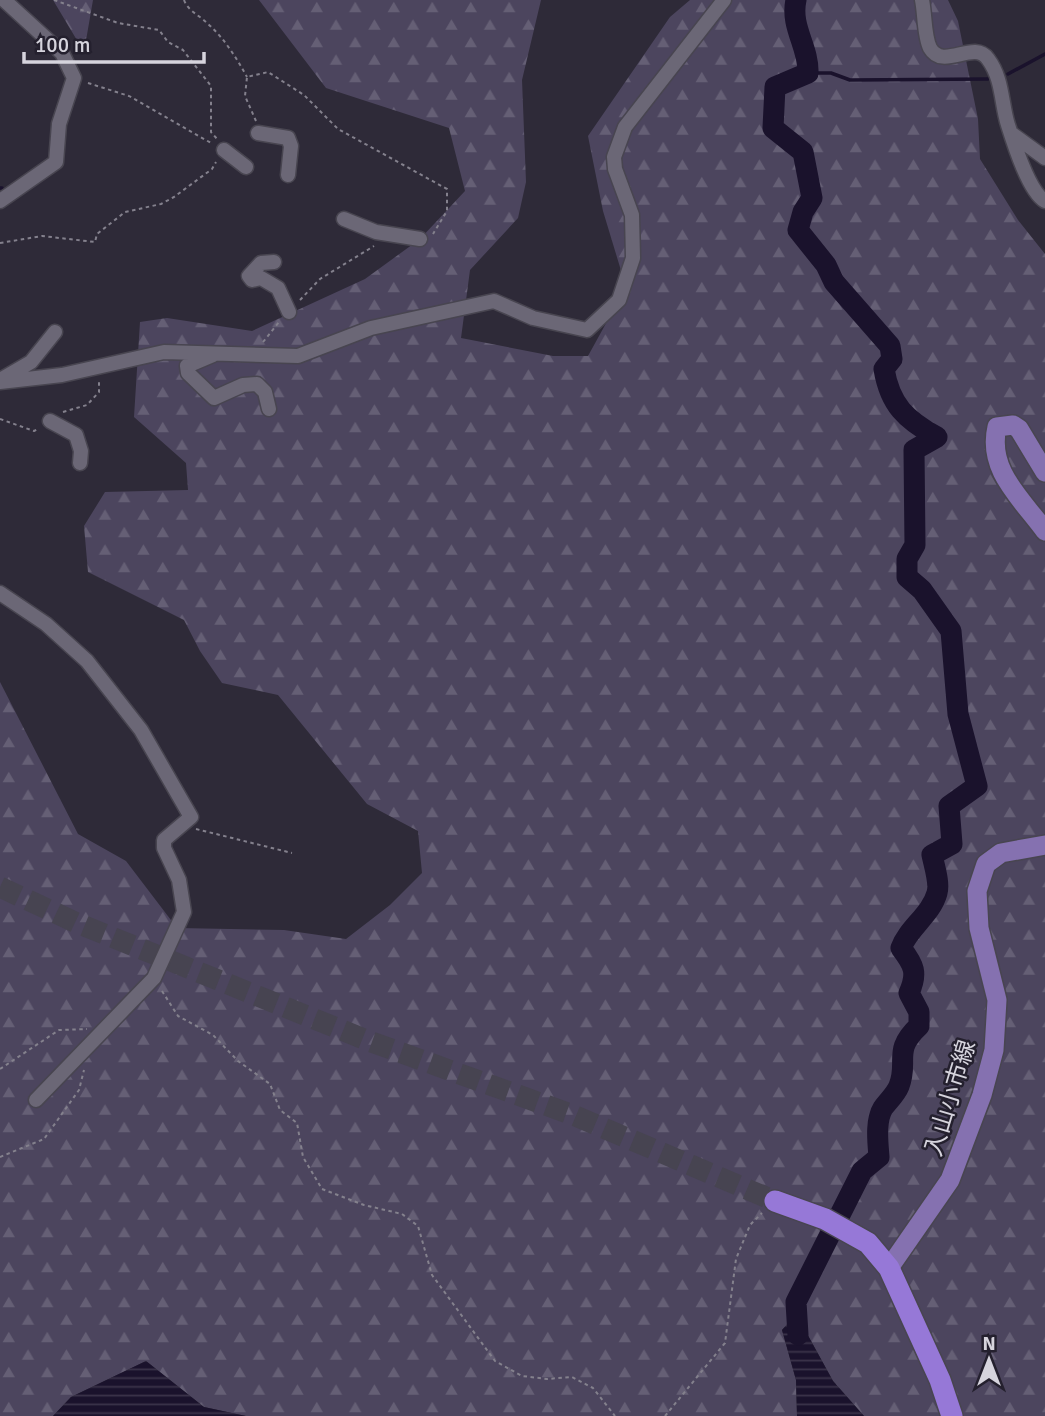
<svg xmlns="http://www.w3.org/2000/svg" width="1045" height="1416" viewBox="0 0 1045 1416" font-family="Signika,'Noto Sans JP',sans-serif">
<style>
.forest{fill:url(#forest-firs)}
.water{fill:url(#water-rules)}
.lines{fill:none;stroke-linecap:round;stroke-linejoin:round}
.stream{stroke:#1a122c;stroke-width:3.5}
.river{stroke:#1a122c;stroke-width:21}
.highway-tunnel{stroke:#474451;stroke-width:21;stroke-dasharray:21 10;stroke-linecap:butt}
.minor-casing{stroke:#484550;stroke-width:17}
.major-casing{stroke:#484550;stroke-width:22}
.highway-casing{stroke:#484550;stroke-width:24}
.path{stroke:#84818d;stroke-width:2;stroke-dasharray:3.5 3.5;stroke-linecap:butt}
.minor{stroke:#6b6776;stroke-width:14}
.major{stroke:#8571b0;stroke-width:19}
.highway{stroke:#9678d7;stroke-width:21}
.labels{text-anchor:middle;stroke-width:5;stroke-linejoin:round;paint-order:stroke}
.street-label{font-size:24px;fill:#d6d4dd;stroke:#24202e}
</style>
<defs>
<pattern id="forest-firs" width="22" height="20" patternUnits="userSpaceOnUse" patternTransform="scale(1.75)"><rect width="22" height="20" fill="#4c455e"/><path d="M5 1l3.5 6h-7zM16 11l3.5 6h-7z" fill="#655f75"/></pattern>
<pattern id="water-rules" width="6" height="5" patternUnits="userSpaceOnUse" patternTransform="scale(1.75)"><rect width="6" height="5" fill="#1a122c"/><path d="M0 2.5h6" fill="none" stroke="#3b344a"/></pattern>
</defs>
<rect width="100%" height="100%" fill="#2e2a38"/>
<path class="forest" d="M53 0H93L84 52Z
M259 0H541L522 80 526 182 518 218 470 270 461 338 553 356H588L626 287 603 211 588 136 670 17 690 0H948L958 21 978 119 980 159 1018 220 1045 254V1416H864L833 1381 805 1330 799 1308 793 1306 792 1319 782 1330 796 1380 797 1416H246L204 1407 146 1361 71 1397 53 1416H0V682L78 834 126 861 177 928 284 930 346 939 390 905 422 873 418 831 367 804 278 695 222 683 200 651 184 620 88 572 84 526 105 492 188 490 186 463 134 417 140 322 167 318 252 331 365 279 420 239 465 191 449 128 326 88Z"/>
<path class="water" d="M793 1305 799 1308 805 1330 833 1381 864 1416H797L796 1380 782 1330 792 1319Z
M146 1361 204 1407 246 1416H53L71 1397Z"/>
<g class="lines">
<path class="stream" d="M808 73H831L850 80 988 79
M1008 74 1045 54
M0 188H2"/>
<path class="river" d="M796 0C790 27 809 47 808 73L775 87 773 128 803 152 812 198 803 212 798 230 826 265 834 282 890 346 892 359 884 369C890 405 906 420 937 437L914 450 915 545 907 559V577L922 590 951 631 958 714 977 786 949 806 952 844 932 855C934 865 940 883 937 893 931 915 908 928 901 948 914 965 918 973 909 993L919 1012V1026C892 1051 909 1061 899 1086 896 1094 888 1101 883 1108 875 1121 878 1143 879 1157L862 1171 796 1302 798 1335"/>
<path class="highway-tunnel" d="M0 887 77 923 369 1041 573 1115 775 1201"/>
<g class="minor-casing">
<path id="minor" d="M922 0C925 14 924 36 930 48 943 71 974 39 988 59 1003 79 1001 103 1008 125 1014 144 1029 192 1045 201
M258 133 288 138 291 146 288 175
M1012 134 1045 158
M224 150 246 167
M0 201 56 162 59 124 74 78 62 53 4 0
M344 219 376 232 420 239
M274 262 261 263 249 276 252 280 261 278 278 288 289 312
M213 355 187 366 188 373 214 398 243 385 257 384 265 392 269 409
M2 379 31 362 55 332
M0 382 62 375 164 352 298 356 371 328 494 301 533 318 587 330 619 300 633 258 632 215 615 169 614 157 625 127 724 0
M50 421 76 435 81 451 80 463
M0 593 46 624 87 661 141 730 191 817 164 840V848L179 880 184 912 154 978 36 1100"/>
</g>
<g class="major-casing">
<path id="major" d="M1045 472 1019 429 1013 425 997 427C987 470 1021 498 1045 531
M889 1268 950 1180 982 1095 994 1050 997 1000 979 928 977 891 986 864 1001 853 1045 845"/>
</g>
<g class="highway-casing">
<path id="highway" d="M775 1201 825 1219 868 1243 889 1268 940 1380 952 1416"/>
</g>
<path class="path" d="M54 0 118 23 159 30 168 42 183 50 211 86V132L218 140
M184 0C188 11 199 15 207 23 224 38 236 57 247 77
M88 83 129 96 211 143
M256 121 245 96 247 77 268 72 304 95 338 129 447 189V211L433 234
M0 243 42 236 95 242 97 234 125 212 161 204 174 197 212 169 216 162
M300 300 320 279 374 246
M263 342 279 322
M63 412 87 405 99 392V381
M0 419 34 431 38 429
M196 829 292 853
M162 991 178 1016 213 1035 238 1061 270 1084 280 1110 297 1123 303 1157 322 1189 364 1205 402 1214 418 1226 432 1275 495 1361 522 1376 547 1379 572 1377 593 1388 615 1416
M0 1069 59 1030 87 1029
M0 1157 44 1139 79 1090 84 1070
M665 1416 725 1343 736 1259 750 1225 762 1213"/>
<use href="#minor" class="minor"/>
<use href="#major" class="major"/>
<use href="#highway" class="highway"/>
</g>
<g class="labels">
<g class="street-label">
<text transform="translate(950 1098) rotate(-73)" y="8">入山小市線</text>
</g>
</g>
<g transform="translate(989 1360)" stroke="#24202e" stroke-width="5" paint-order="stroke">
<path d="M0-5L12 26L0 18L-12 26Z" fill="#d6d4dd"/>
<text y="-10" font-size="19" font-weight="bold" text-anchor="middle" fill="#d6d4dd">N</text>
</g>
<path d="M24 52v10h180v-10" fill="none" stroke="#d6d4dd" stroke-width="3.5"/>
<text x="35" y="52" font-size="21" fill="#d6d4dd" stroke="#24202e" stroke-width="5" paint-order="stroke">100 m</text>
</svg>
